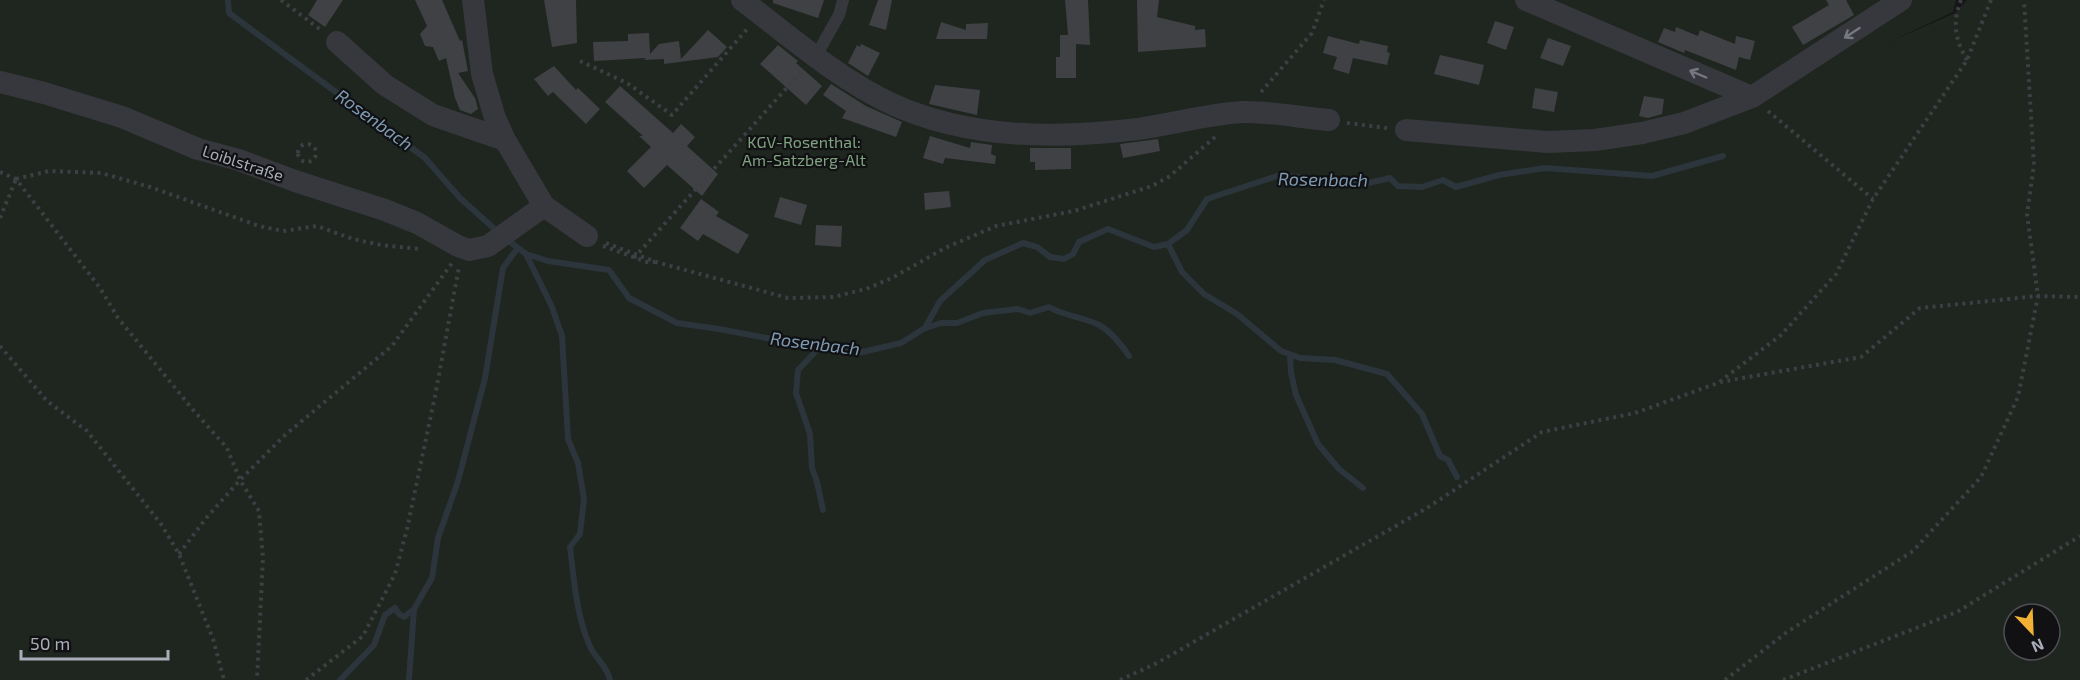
<svg xmlns="http://www.w3.org/2000/svg" width="2080" height="680" viewBox="0 0 2080 680" font-family="'Exo 2',sans-serif">
<style>
.green{fill:#1e261f;fill-rule:evenodd}
.lines{fill:none;stroke-linecap:round;stroke-linejoin:round}
.stream{stroke:#2c353c;stroke-width:6}
.building{fill:#404145}
.path{stroke:#3d3f44;stroke-width:4;stroke-dasharray:3 4.5;stroke-linecap:butt}
.service{stroke:#37383d;stroke-width:12}
.minor{stroke:#37383d;stroke-width:22}
.oneway{stroke:#757881}
.labels{text-anchor:middle;stroke-width:4.5;stroke-linejoin:round;paint-order:stroke}
.park-label{font-size:16px;fill:#7fa381;stroke:#111113}
.street-label{font-size:16px;fill:#a8adb8;stroke:#111113}
.water-label{font-size:18px;font-style:italic;fill:#7f9bb3;stroke:#111113}
</style>
<rect width="100%" height="100%" fill="#161618"/>
<path class="green" d="M0 0H1956L1953 12 1889 42 1955 13 1967 0H2080V680H0ZM2014 614H2050V650H2014Z"/>
<g class="lines">
<path class="stream" d="M228 0 229 13 425 158 460 198 498 232
M506 239 526 254 548 261 609 270 629 298 677 323 719 329 819 348 858 353 901 343 925 328 940 301 985 260 1023 243 1037 247 1050 257 1064 259 1073 254 1079 242 1108 229 1154 247 1168 244 1187 230 1207 199 1280 175 1364 184 1390 178 1398 186 1422 187 1443 180 1456 187 1499 175 1545 168 1652 176 1723 156
M1168 244 1182 272 1204 294 1237 314 1281 351 1300 358 1335 360 1387 374 1422 414 1440 456 1448 460 1457 477
M526 254 552 307 562 336 568 439 578 463 584 499 580 534 570 547C574 580 576 613 589 644 594 658 607 665 610 680
M926 328 941 323H957L983 313 1018 309 1030 313 1049 307C1064 316 1083 317 1099 325 1110 331 1122 345 1129 356
M819 348 798 370 796 393 810 434 812 468 817 482 823 510
M1290 355 1291 373 1296 395 1318 444 1339 469 1363 488
M340 680 374 645 385 615 395 608 399 614 404 617 414 609
M409 680 414 609 432 578 438 538 458 481 485 378 503 268 517 249"/>
</g>
<path class="building" d="M317 0H343L325 27 308 15Z
M415 0H442L460 41 462 40 468 71 458 73 475 98 478 109 471 114 460 110 455 98 446 58 439 61 433 47 425 46 420 34 427 26Z
M544 0H576L577 43 552 47Z
M773 0H824L818 18 773 3Z
M878 0H892L886 30 869 25Z
M1065 0H1088L1090 45 1076 44V78H1056V57H1060V35H1068Z
M1137 0H1159L1157 17 1195 26V30L1205 29 1206 47 1138 52Z
M1826 0H1846L1854 15 1803 45 1792 27 1829 5Z
M1495 21 1514 27 1506 50 1487 43Z
M941 22 966 30V24L988 23 987 39H936Z
M1676 27 1698 36 1700 30 1735 44 1736 36 1755 41 1750 60 1739 57 1736 70 1685 50 1684 53 1658 42 1664 28 1675 32Z
M708 30 727 47 718 57 664 64V59L644 60 646 58 594 61 593 42 628 41V34L649 33 650 54 659 44 679 41 681 59Z
M1328 36 1359 44 1360 40 1388 46 1387 52 1390 53 1387 65 1353 58 1349 74 1333 69 1337 57 1323 53Z
M1548 38 1571 46 1563 66 1540 58Z
M861 44 880 53 868 76 848 63 857 45 860 47Z
M778 45 798 61 796 63 822 86 806 105 760 64Z
M1440 55 1484 65 1479 85 1434 74Z
M554 66 576 90 578 88 600 109 586 124 553 92 548 96 534 79Z
M831 84 866 106 902 122 896 137 842 118 846 111 823 95Z
M935 85 980 90 977 115 929 104Z
M620 86 673 133 681 124 695 137 687 146 718 174 702 196 667 165 644 188 627 171 651 147 639 136H643L605 102Z
M1535 88 1558 92 1554 112 1532 108Z
M1644 96 1664 99 1662 114 1648 118 1639 116Z
M930 136 970 148 971 142 992 145 991 154 996 156 995 164 945 158 943 164 923 158Z
M1158 139 1160 151 1123 158 1120 144Z
M1030 148H1071V169L1035 170V162H1030Z
M949 191 951 207 925 210 924 193Z
M780 197 807 205 801 225 774 217Z
M701 199 719 212 716 216 749 235 738 254 703 234 698 241 680 228Z
M816 225 842 226 841 247 815 245Z"/>
<g class="lines">
<path class="path" d="M281 0 321 30
M1961 0C1952 23 1955 39 1967 60
M580 61 627 83 672 115 748 28
M1261 92 1312 33 1324 0
M1768 111 1873 199
M1347 123 1387 128
M298 153a9 9 0 1 1 18 0a9 9 0 1 1-18 0Z
M0 172 16 179 100 288 118 318 194 411 227 448 240 480 259 511 263 558 257 680
M16 179 49 171 101 173 150 187 259 226 283 231 317 226 353 239 381 245 420 249
M0 218 16 179
M606 243 656 262 788 298 833 297 866 289 892 278 945 248 996 226 1074 211 1152 186 1170 176 1215 137
M603 246 647 262H655
M634 258 801 72
M0 346 47 401 87 431 161 524 179 554 213 639 224 680
M1720 382 1861 357 1920 308 2038 296 2080 297
M179 554 207 517 240 480 285 435 392 346 452 263
M306 680 363 636 395 574 407 529 435 396 459 267
M1120 680 1157 663 1427 508 1542 432 1635 413 1718 383 1781 335 1836 274 1873 199 1967 60 1991 0
M1725 680 1787 632 1913 551 1981 477 2018 397 2038 296 2027 214 2034 165 2024 0
M1783 680 1957 612 2080 536"/>
<path class="service" d="M816 56 839 15 843 0"/>
<path class="minor" d="M473 0 482 74 495 118 505 140 544 206 587 236
M742 0C788 35 840 80 892 104 969 139 1056 139 1138 129 1173 124 1208 114 1242 112 1267 111 1303 118 1329 120
M1526 0 1752 97
M337 42 385 85 433 115 505 140
M0 82 44 93 122 117 198 149 239 160 295 181 385 210 417 223 458 246 469 250 488 246 544 206
M1406 130 1547 142 1595 140 1642 133 1684 123 1752 97 1901 0"/>
</g>
<defs><path id="oneway-shaft" d="M-6 0H5M1.5-3L5.5 0L1.5 3" fill="none" stroke-width="1.6" stroke-linecap="round" stroke-linejoin="round" transform="scale(1.5)"/></defs>
<g class="oneway">
<use href="#oneway-shaft" transform="translate(1852 33) rotate(147)"/>
<use href="#oneway-shaft" transform="translate(1698 74) rotate(-157)"/>
</g>
<g class="labels">
<g class="park-label">
<text x="804" y="148">KGV-Rosenthal:<tspan x="804" dy="18">Am-Satzberg-Alt</tspan></text>
</g>
<g class="street-label">
<text transform="translate(243 163) rotate(18)" y="6">Loiblstraße</text>
</g>
<g class="water-label">
<text transform="translate(374 120) rotate(36)" y="6">Rosenbach</text>
<text transform="translate(1323 180) rotate(1)" y="6">Rosenbach</text>
<text transform="translate(815 344) rotate(7)" y="6">Rosenbach</text>
</g>
</g>
<g transform="translate(2032 632) rotate(157)"><circle r="28" fill="#111113" stroke="#4d4f55" stroke-width="1.5"/>
<path d="M0-4.5L10 22L0 15L-10 22Z" fill="#f2b134"/>
<text y="-9" font-size="16" font-weight="bold" text-anchor="middle" fill="#a8adb8">N</text>
</g>
<path d="M21 650v9h147v-9" fill="none" stroke="#a8adb8" stroke-width="3"/>
<text x="30" y="650" font-size="18" fill="#a8adb8" stroke="#111113" stroke-width="4.5" paint-order="stroke">50 m</text>
</svg>
